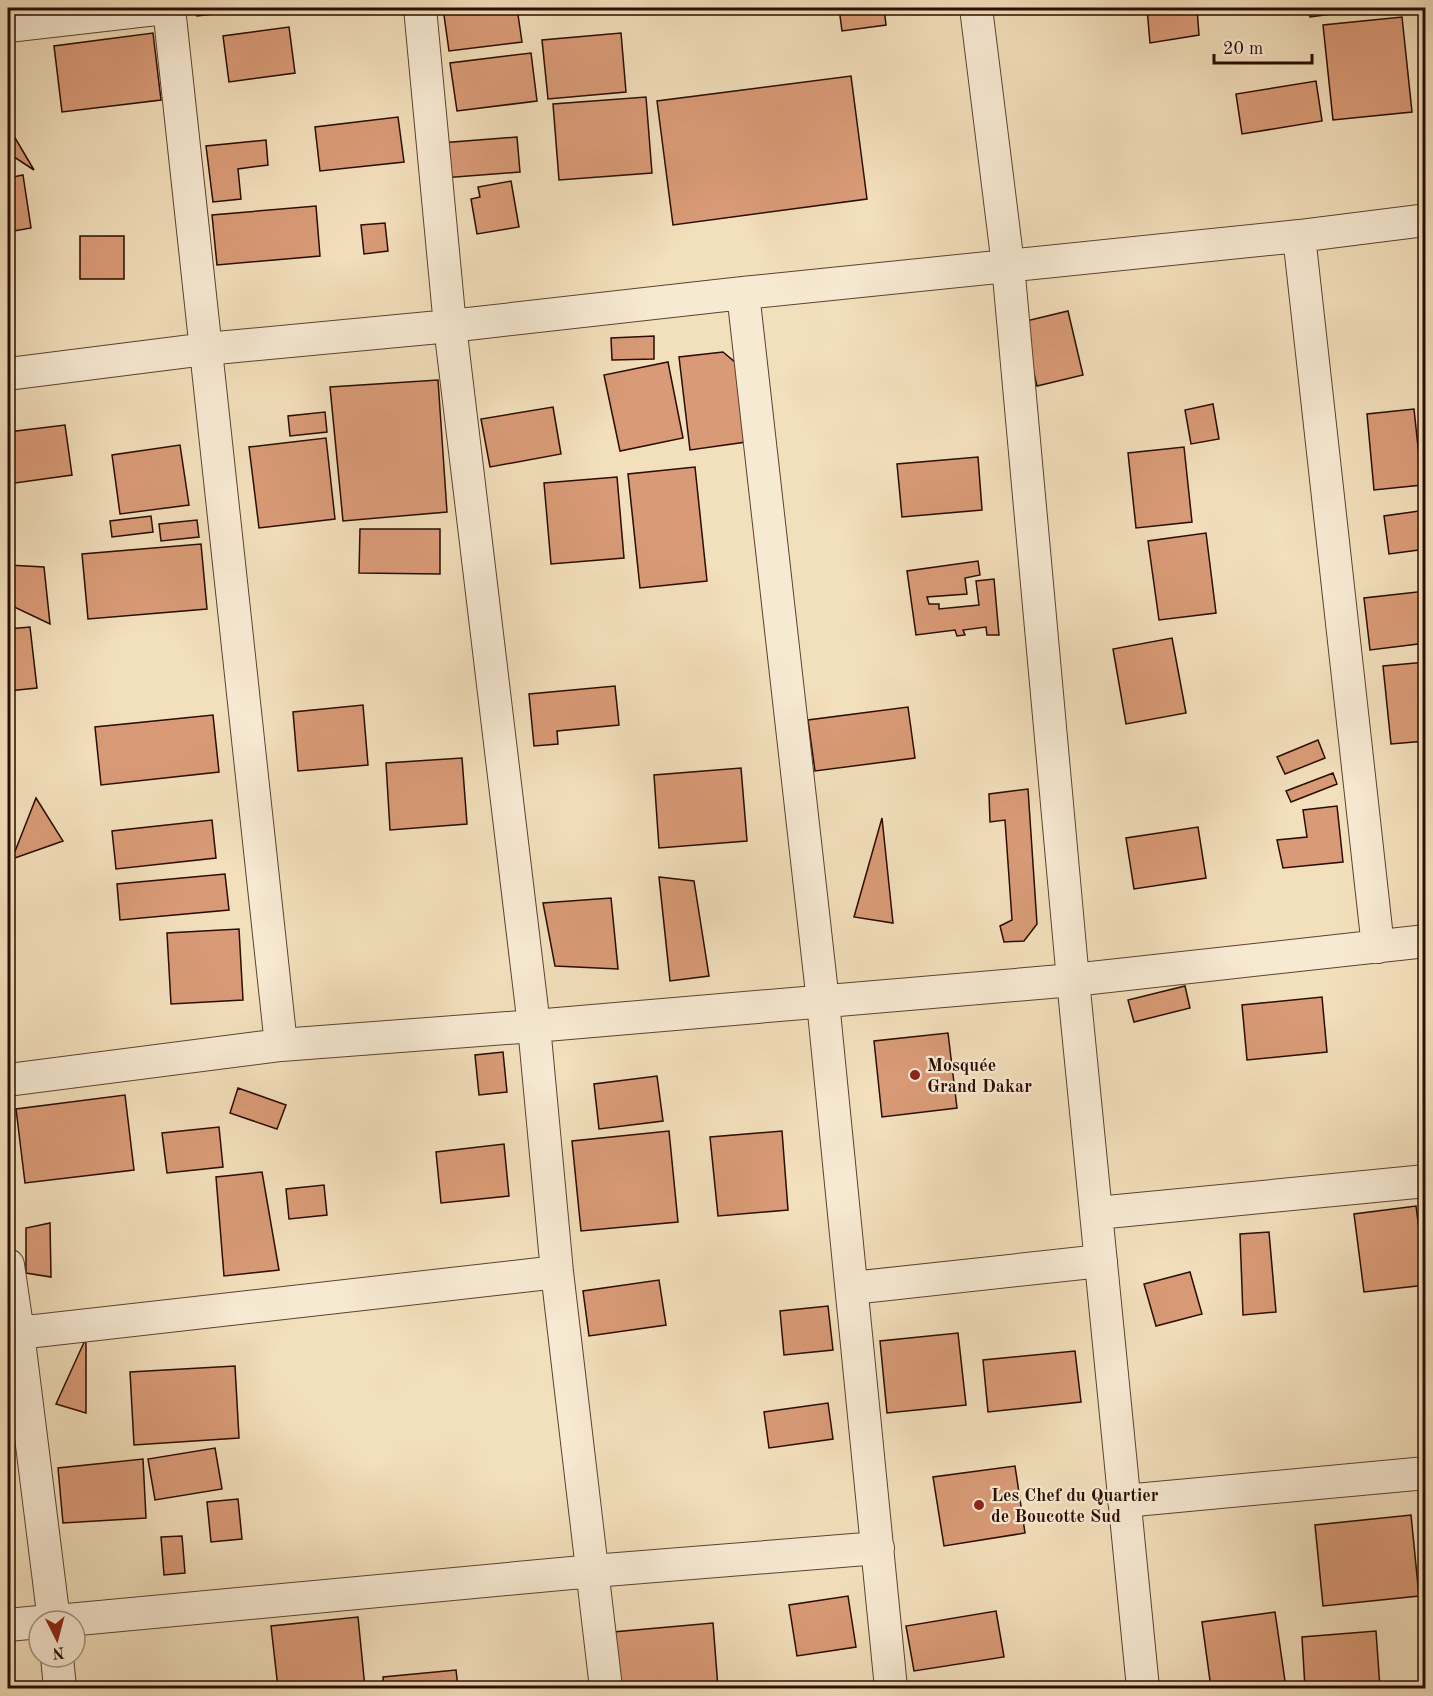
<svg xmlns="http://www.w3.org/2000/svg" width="1433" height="1696" viewBox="0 0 1433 1696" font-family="'Old Standard TT',serif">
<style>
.building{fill:#d99b77;stroke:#2b0c01;stroke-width:1.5}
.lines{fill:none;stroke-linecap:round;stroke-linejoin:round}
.minor-casing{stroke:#5d4130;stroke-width:34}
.minor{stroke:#f7ead3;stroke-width:32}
.poi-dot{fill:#8f2418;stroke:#f7ead3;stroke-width:2}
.labels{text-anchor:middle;stroke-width:4.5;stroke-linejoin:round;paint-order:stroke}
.poi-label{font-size:18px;font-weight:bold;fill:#2b0c01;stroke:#f7ead3;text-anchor:start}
</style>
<rect width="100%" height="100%" fill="#f2dfbb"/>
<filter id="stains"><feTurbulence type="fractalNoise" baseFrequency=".00333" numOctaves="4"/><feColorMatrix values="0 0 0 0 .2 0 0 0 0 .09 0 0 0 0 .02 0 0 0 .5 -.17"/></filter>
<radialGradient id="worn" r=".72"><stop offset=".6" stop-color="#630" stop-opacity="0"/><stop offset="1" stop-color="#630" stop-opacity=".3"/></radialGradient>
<path class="building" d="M196 8H266L197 16Z
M443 8H517L522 42 449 51Z
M839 8H884L886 25 842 31Z
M1147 8H1197L1199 35 1150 43Z
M1309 8H1380L1310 17Z
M1402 17 1412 112 1333 120 1323 25Z
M289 27 295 73 229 82 223 36Z
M153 33 161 100 62 112 54 46Z
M621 33 626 92 548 99 542 40Z
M531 53 537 101 457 111 450 63Z
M851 76 867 199 673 225 657 101Z
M1316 81 1322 121 1242 134 1236 94Z
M646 97 652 173 559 180 553 104Z
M398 117 404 162 320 171 315 127Z
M8 126 34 170 8 153Z
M517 137 520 172 443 178 440 143Z
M266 140 268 165 238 169 241 199 213 202 206 146Z
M23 175 31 228 8 232V178Z
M511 181 519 227 477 234 471 199 480 197 478 187Z
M316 206 320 256 217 265 212 215Z
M385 223 388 251 364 254 361 225Z
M80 236H124V279H80Z
M1068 311 1083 375 1037 386 1022 322Z
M654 336V359L612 360 611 338Z
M723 352 736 363 746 442 690 450 679 357Z
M668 362 683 438 620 451 604 375Z
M438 380 447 512 343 521 330 387Z
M1213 404 1219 439 1191 444 1185 410Z
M553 407 561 454 490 467 481 419Z
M1414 409 1422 485 1374 490 1367 414Z
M325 412 327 432 290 436 288 416Z
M65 425 72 475 8 484V432Z
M326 438 335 519 259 528 249 447Z
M180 445 189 505 120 514 112 455Z
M1184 447 1192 522 1136 528 1128 453Z
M978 457 982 510 902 517 897 464Z
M695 467 707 581 640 588 628 474Z
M617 477 624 558 551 564 544 483Z
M1426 510V549L1389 554 1384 516Z
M151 516 153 532 112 537 110 521Z
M197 520 199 537 161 541 159 524Z
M360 529H440V574L359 573Z
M1206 533 1216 613 1159 620 1148 541Z
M201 544 207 609 88 619 82 554Z
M978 561 980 575 965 578 967 594 927 597 929 604H939V609L979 605 976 581 994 579 999 635H987L986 627 963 630 965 635 957 636 955 630 916 635 907 571Z
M8 565 44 567 50 624 8 604Z
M1426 591V643L1370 650 1364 598Z
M30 627 37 688 8 691V629Z
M1172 638 1186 713 1126 724 1113 649Z
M1426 662V741L1391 744 1383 666Z
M615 686 619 725 557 731 558 744 534 746 529 694Z
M363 705 368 765 298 771 293 712Z
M908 707 915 758 815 771 808 720Z
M213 715 219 772 101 785 95 727Z
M1318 740 1325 758 1285 774 1277 757Z
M462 758 467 824 390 830 386 763Z
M741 768 747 841 659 848 654 775Z
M1333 773 1337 784 1291 802 1286 791Z
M1028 789 1037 924 1024 941 1004 942 1000 926 1012 920 1005 820 990 822 989 794Z
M36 798 63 841 12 859Z
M1337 806 1343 862 1283 868 1277 840 1307 837 1303 810Z
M882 818 893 923 854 917Z
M212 820 216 858 116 869 112 831Z
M1198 827 1206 878 1134 889 1126 838Z
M225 874 229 910 120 920 117 884Z
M659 877 694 881 709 976 670 981Z
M611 898 618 969 555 966 543 903Z
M239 929 243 1000 171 1004 167 933Z
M1185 986 1190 1008 1134 1022 1128 1000Z
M1322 997 1327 1052 1247 1060 1242 1005Z
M948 1033 957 1108 882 1117 874 1041Z
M503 1052 507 1092 479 1095 475 1055Z
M657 1076 663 1121 599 1129 594 1084Z
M238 1088 286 1105 277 1129 230 1113Z
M125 1095 134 1170 25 1183 16 1109Z
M219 1127 223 1167 167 1173 162 1133Z
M669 1131 678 1222 581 1231 572 1141Z
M782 1131 788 1210 718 1216 710 1137Z
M504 1144 509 1196 441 1203 436 1152Z
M262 1172 279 1270 224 1276 216 1177Z
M324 1185 327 1215 289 1219 286 1189Z
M1416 1206 1426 1285 1364 1292 1354 1214Z
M50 1223 51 1277 26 1273V1228Z
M1269 1232 1276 1312 1243 1315 1240 1234Z
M1190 1272 1202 1314 1156 1326 1144 1284Z
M659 1280 666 1325 589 1336 583 1291Z
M828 1306 833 1350 784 1355 780 1311Z
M958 1333 966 1405 887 1413 880 1341Z
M86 1338V1413L56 1404Z
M1075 1351 1081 1402 988 1412 983 1360Z
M235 1366 239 1438 134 1445 130 1372Z
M828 1403 833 1439 769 1448 764 1412Z
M215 1448 222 1489 155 1500 148 1459Z
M143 1459 146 1518 63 1523 58 1468Z
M1015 1466 1025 1533 944 1546 933 1477Z
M238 1499 242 1539 211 1542 207 1502Z
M1411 1515 1419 1596 1323 1606 1315 1525Z
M182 1536 185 1573 164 1575 161 1537Z
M848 1596 856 1647 797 1656 789 1605Z
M996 1611 1004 1657 914 1671 906 1626Z
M1275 1612 1286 1688H1211L1202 1622Z
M358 1617 365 1688H278L271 1626Z
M713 1623 718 1688H618L613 1632Z
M1376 1631 1380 1688H1305L1302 1637Z
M456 1670 458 1688H384L383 1677Z"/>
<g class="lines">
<g class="minor-casing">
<path id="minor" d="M169 8 281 1045
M420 8 450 326 534 1026 557 1272 606 1688
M976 8 1008 265 1073 980 1143 1688
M8 26 165 8
M1299 236 1378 947
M743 293 823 1002 891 1688
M8 374 206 349 450 326 743 293 1299 236 1426 220
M8 1080 281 1045 534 1026 1073 980 1426 941
M1097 1213 1426 1181
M8 1265 18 1333 54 1621
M852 1288 1101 1261
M18 1333 557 1272
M1124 1501 1426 1473
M57 1621 593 1571 878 1548
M8 1625 39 1622
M57 1657 60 1688"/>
</g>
<use href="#minor" class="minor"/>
</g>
<g class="poi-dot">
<circle cx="915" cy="1075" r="6"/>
<circle cx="979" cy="1505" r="6"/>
</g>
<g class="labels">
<g class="poi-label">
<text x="927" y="1071">Mosquée<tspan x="927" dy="21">Grand Dakar</tspan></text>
<text x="991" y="1501">Les Chef du Quartier<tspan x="991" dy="21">de Boucotte Sud</tspan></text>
</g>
</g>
<rect width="1433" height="1696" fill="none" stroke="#f2dfbb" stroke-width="30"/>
<rect x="9" y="9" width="1415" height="1678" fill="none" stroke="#2b0c01" stroke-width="3"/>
<rect x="15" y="15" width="1403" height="1666" fill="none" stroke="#2b0c01" stroke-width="1.5"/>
<g transform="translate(57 1639) rotate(174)"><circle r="28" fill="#f7ead3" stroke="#a5917f" stroke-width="1.5"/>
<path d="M0-4.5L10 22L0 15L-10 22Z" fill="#8f2418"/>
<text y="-9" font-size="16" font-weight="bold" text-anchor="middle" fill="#2b0c01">N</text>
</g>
<path d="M1214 54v9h98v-9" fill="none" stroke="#2b0c01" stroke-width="3"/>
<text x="1223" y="54" font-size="18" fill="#2b0c01" stroke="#f7ead3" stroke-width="4.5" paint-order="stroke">20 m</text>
<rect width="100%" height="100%" filter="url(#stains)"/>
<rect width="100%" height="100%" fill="url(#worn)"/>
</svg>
